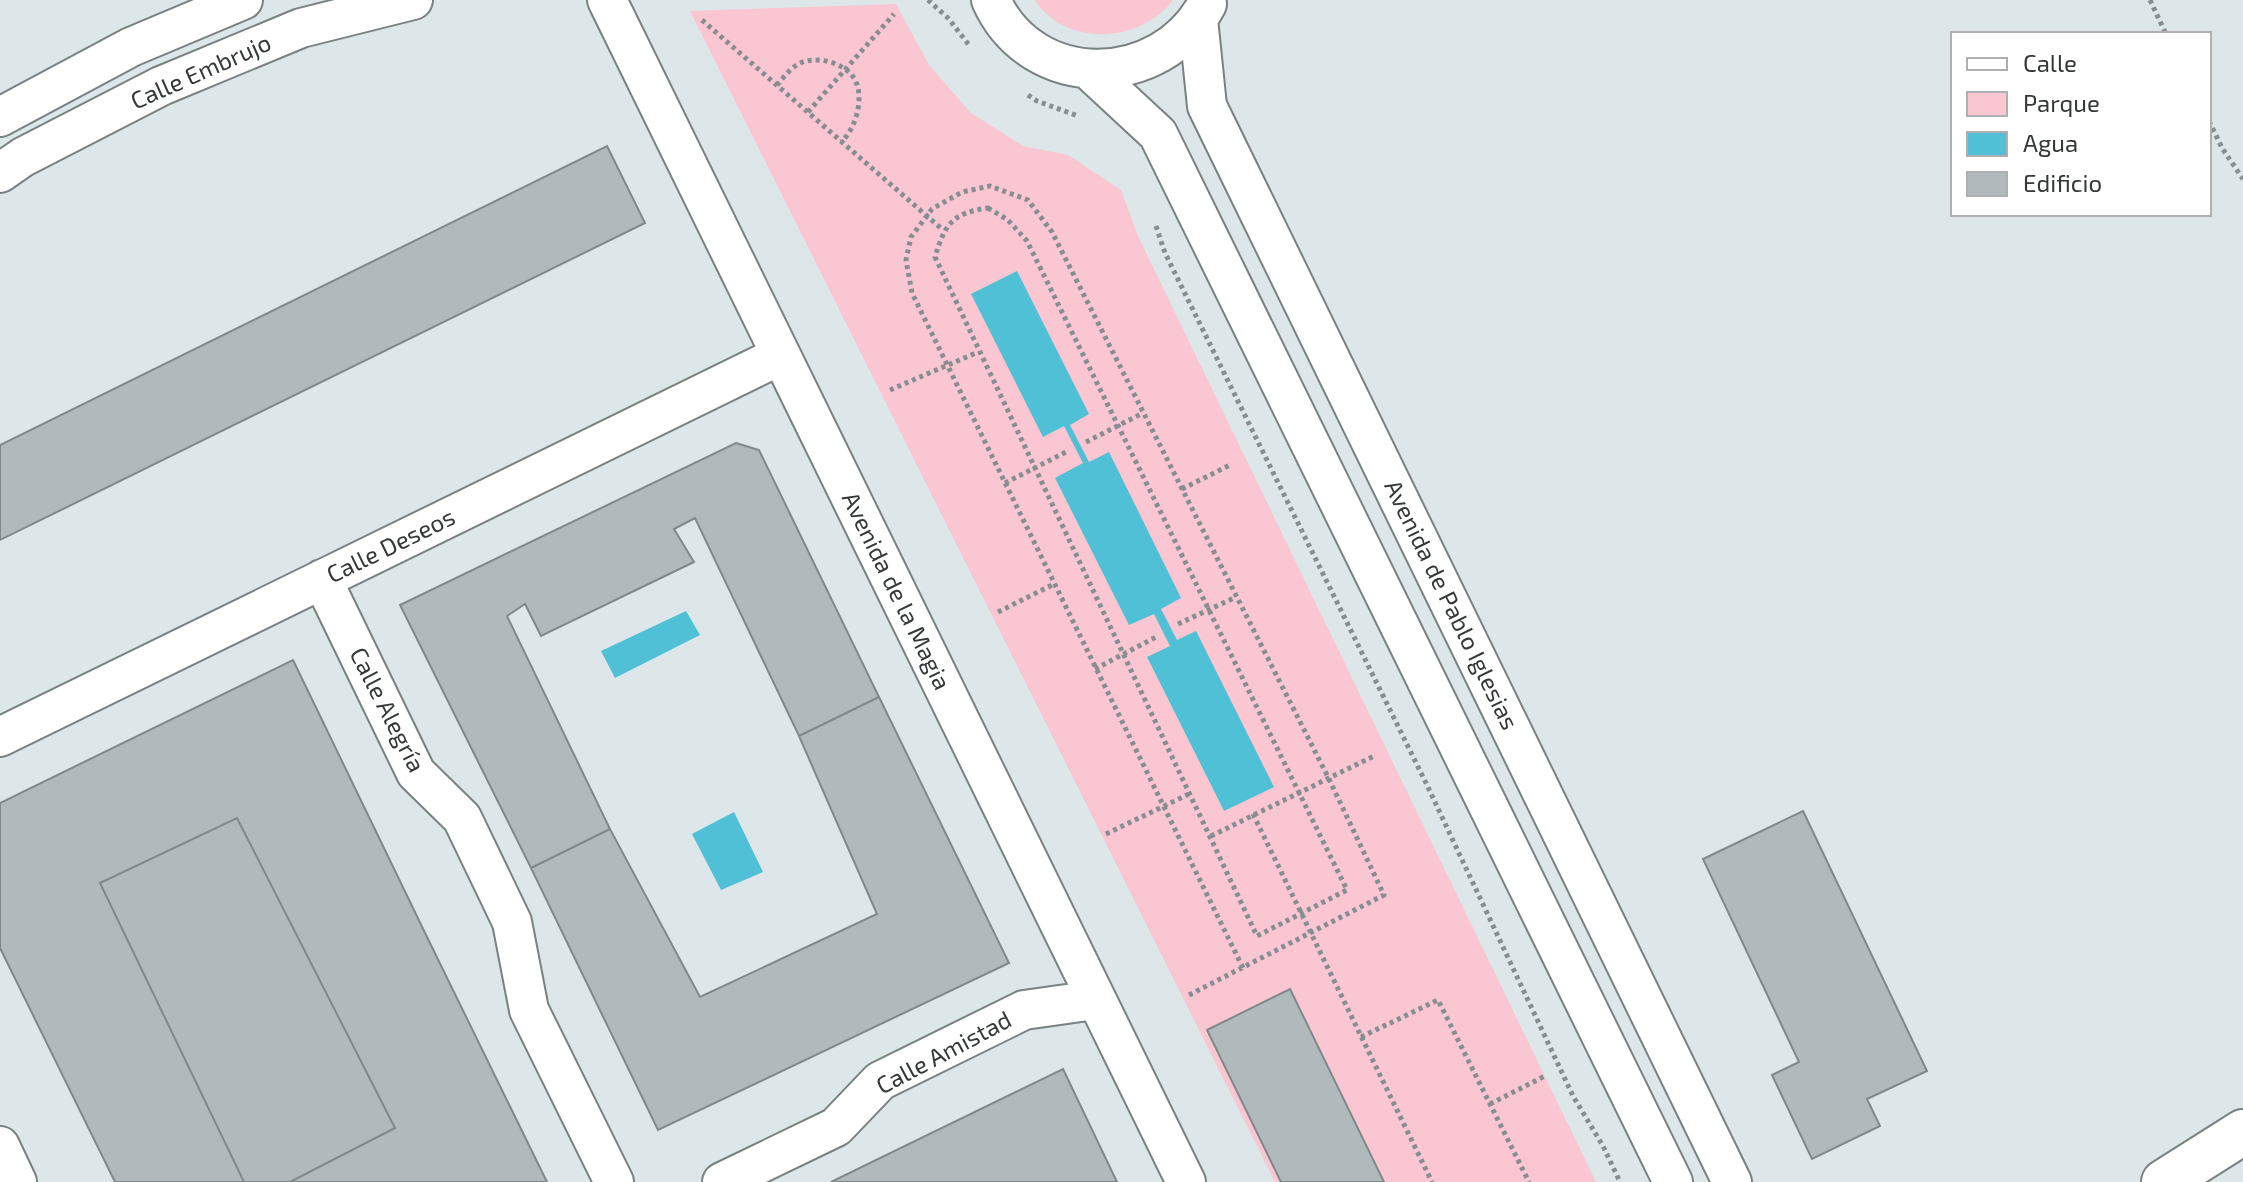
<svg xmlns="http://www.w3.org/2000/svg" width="2243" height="1182" viewBox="0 0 2243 1182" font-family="'Exo 2',sans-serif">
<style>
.green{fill:#f9c6d1}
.water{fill:#4fc0d5}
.building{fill:#b0b9bb;stroke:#80888a;stroke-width:2}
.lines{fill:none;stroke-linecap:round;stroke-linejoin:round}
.minor-casing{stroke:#798182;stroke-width:42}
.secondary-casing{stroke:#798182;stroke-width:48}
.path{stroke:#888e90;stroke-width:5;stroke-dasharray:4 4;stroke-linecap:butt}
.minor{stroke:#fff;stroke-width:38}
.secondary{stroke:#fff;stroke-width:44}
.labels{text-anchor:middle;stroke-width:6;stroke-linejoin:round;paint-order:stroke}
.street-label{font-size:24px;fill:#343839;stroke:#fff}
</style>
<rect width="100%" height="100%" fill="#dde6e8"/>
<path class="green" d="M1035 0H1173C1141 43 1066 48 1035 0Z
M896 4 929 65 971 113 1023 146 1068 155 1121 190 1138 236 1596 1182H1275L690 11Z"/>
<path class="water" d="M1017 271 1089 414 1070 425 1089 462 1109 452 1181 598 1161 609 1177 640 1196 631 1274 787 1224 811 1147 657 1170 646 1154 614 1129 625 1055 478 1083 463 1064 426 1043 437 971 294Z
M686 611 700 635 615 678 601 651Z
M734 812 763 872 721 890 692 834Z"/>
<path class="building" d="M607 146 645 223 0 540V445Z
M736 443 759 450 879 697 799 736 695 518 674 529 694 562 541 636 525 604 507 616 610 829 531 868 400 605Z
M293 660 428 939 547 1182H290L395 1128 237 818 100 883 244 1182H115L0 948V803Z
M293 660 428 939 547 1182H115L0 948V803Z
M879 697 1009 963 658 1130 531 868 610 829 700 997 877 914 799 736Z
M1803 811 1927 1071 1867 1099 1880 1126 1812 1159 1772 1075 1799 1062 1703 859Z
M1290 989 1384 1182H1281L1207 1030Z
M1063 1069 1117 1182H831Z"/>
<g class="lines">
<g class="minor-casing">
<path id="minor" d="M607 0 1186 1182
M991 0C1032 92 1161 90 1207 4
M1198 19 1207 106 1732 1182
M1089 70 1158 134 1673 1182
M0 117 131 47 243 0
M0 173 23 157 161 86 301 28 413 0
M322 579 416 773 462 818 512 922 529 1010 614 1182
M0 737 781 355
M0 1146 17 1182
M722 1182 836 1127 880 1081 1024 1010 1095 1000"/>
</g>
<g class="secondary-casing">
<path id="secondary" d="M2164 1182 2243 1132"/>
</g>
<path class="path" d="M928 0 948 18 969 45
M2150 0 2166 34
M702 20 943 230
M777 85C785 76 793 64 806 61 823 57 849 65 856 82 864 100 855 130 841 142
M1028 95 1037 101 1078 116
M808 112 894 14
M2209 121 2222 148 2243 179
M988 208 1008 220 1027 241 1347 890 1257 936 935 257C945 224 952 213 988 208Z
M1156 226 1165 253 1426 783 1573 1096 1603 1146 1620 1182
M890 390 978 352
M1086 442 1143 413
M1005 483 1066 452
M1182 489 1232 464
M998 612 1054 584
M1178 624 1236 597
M1095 669 1156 637
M1253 814 1432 1182
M1106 834 1189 794
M1211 836 1374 756
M1189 995 1384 895 1329 779 1052 232 1028 200 990 186 962 192 932 209 911 237 906 260 912 293 1243 968
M1361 1037 1438 1000 1529 1182
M1490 1104 1547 1075"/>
<use href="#minor" class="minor"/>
<use href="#secondary" class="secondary"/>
</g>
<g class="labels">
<g class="street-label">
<text transform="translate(201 72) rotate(-24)" y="8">Calle Embrujo</text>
<text transform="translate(391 546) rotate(-26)" y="8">Calle Deseos</text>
<text transform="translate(896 591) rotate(64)" y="8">Avenida de la Magia</text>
<text transform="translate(1451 605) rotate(64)" y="8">Avenida de Pablo Iglesias</text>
<text transform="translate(387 710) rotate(63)" y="8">Calle Alegría</text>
<text transform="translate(944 1053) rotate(-28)" y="8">Calle Amistad</text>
</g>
</g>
<rect x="1951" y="32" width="260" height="184" fill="#ffffff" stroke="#aeafb0" stroke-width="2"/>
<rect x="1967" y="58" width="40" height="12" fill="#ffffff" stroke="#aeafb0" stroke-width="2"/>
<text x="2023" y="72" font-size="24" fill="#343839">Calle</text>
<rect x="1967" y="92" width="40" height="24" fill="#f9c6d1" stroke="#aeafb0" stroke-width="2"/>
<text x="2023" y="112" font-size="24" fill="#343839">Parque</text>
<rect x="1967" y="132" width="40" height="24" fill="#4fc0d5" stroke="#aeafb0" stroke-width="2"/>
<text x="2023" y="152" font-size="24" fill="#343839">Agua</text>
<rect x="1967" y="172" width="40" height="24" fill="#b0b9bb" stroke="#aeafb0" stroke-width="2"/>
<text x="2023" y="192" font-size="24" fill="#343839">Edificio</text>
</svg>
